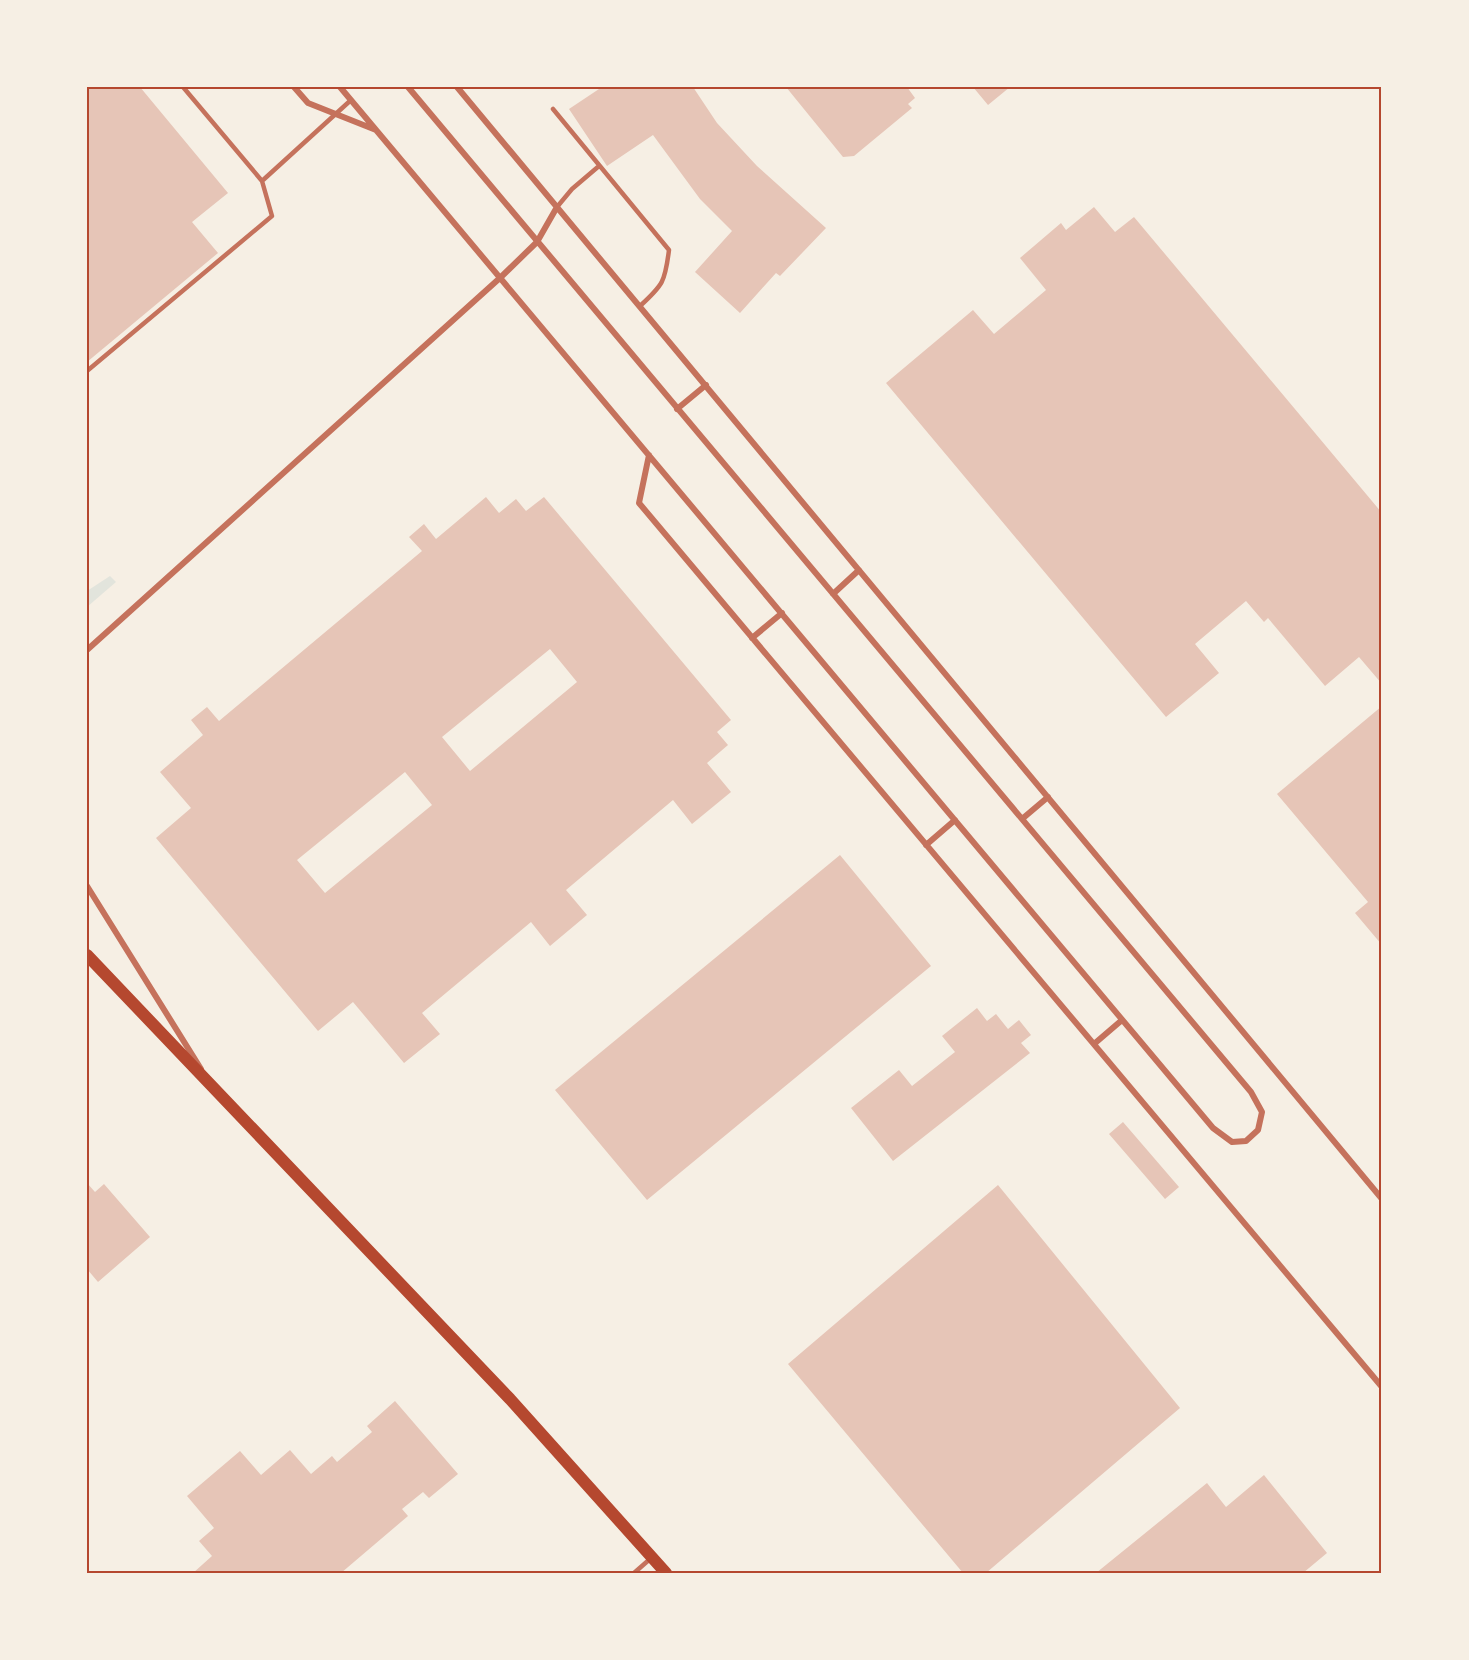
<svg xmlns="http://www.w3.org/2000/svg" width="1469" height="1660" viewBox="0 0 1469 1660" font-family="'IBM Plex Serif',serif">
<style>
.green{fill:#e2e4dc}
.building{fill:#e6c5b7;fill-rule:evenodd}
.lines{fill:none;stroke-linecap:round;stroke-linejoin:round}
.service{stroke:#c5725c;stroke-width:4.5}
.minor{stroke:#c5725c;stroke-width:6}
.secondary{stroke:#b5482f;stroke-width:12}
.neatline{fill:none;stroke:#b5482f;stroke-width:2}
</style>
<rect width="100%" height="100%" fill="#f6efe4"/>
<path class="green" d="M110 576 116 582 87 607V591Z"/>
<path class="building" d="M87 87H140L228 193 192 222 218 253 87 362Z
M602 87H693L717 123 757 166 826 228 780 276 776 273 740 313 695 272 732 231 700 199 653 135 607 166 569 109Z
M786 87H907L915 98 908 104 912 108 854 156 843 157Z
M973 87H1010L988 105Z
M1094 207 1115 232 1134 217 1382 513V684L1359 657 1325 686 1268 618 1264 622 1246 601 1195 644 1219 673 1166 717 886 383 973 310 994 334 1046 290 1020 258 1061 223 1066 230Z
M486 497 499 513 516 499 526 511 544 497 731 720 717 732 728 745 707 763 731 792 692 824 673 800 566 890 587 915 550 946 531 922 422 1013 440 1034 404 1063 353 1002 318 1031 156 838 191 808 160 772 203 735 191 720 207 707 219 721 422 551 409 537 424 524 436 539ZM550 649 577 682 470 771 442 737ZM405 772 432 805 325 893 297 860Z
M1382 706V945L1355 913 1368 902 1277 794Z
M840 855 931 966 647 1200 555 1090Z
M977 1008 987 1021 996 1014 1008 1029 1019 1020 1031 1035 1021 1043 1030 1053 893 1161 851 1108 899 1070 912 1086 955 1052 942 1036Z
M1123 1122 1179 1187 1165 1199 1109 1134Z
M87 1183 95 1192 104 1184 150 1237 98 1282 87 1269Z
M998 1185 1180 1408 986 1573H963L788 1364Z
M395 1401 458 1474 429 1498 423 1492 402 1509 408 1516 341 1573H193L212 1556 199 1541 214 1528 187 1496 240 1451 261 1475 290 1450 311 1474 332 1456 337 1462 372 1432 367 1426Z
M1264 1475 1327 1553 1303 1573H1096L1207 1483 1226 1507Z"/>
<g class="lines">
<path class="service" d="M183 87 262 181 351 100
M553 109 669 250C665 282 663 285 640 306
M557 207 572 189 599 166
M87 371 272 216 262 181
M634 1573 650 1559"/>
<path class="minor" d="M294 87 308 103 376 130
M340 87 1213 1128 1232 1142 1246 1141 1258 1130 1262 1112 1251 1092 408 87
M457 87 1382 1199
M677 409 706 385
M649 455 639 503 1382 1387
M833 594 859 570
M752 638 782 613
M87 650 501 277 537 242 557 207
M1022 819 1048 797
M926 845 955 820
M87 886 201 1069
M1094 1044 1122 1020"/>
<path class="secondary" d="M87 955 510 1399 666 1573"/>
</g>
<rect width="1469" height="1660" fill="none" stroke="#f6efe4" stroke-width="177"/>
<rect x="88" y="88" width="1292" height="1484" class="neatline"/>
</svg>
